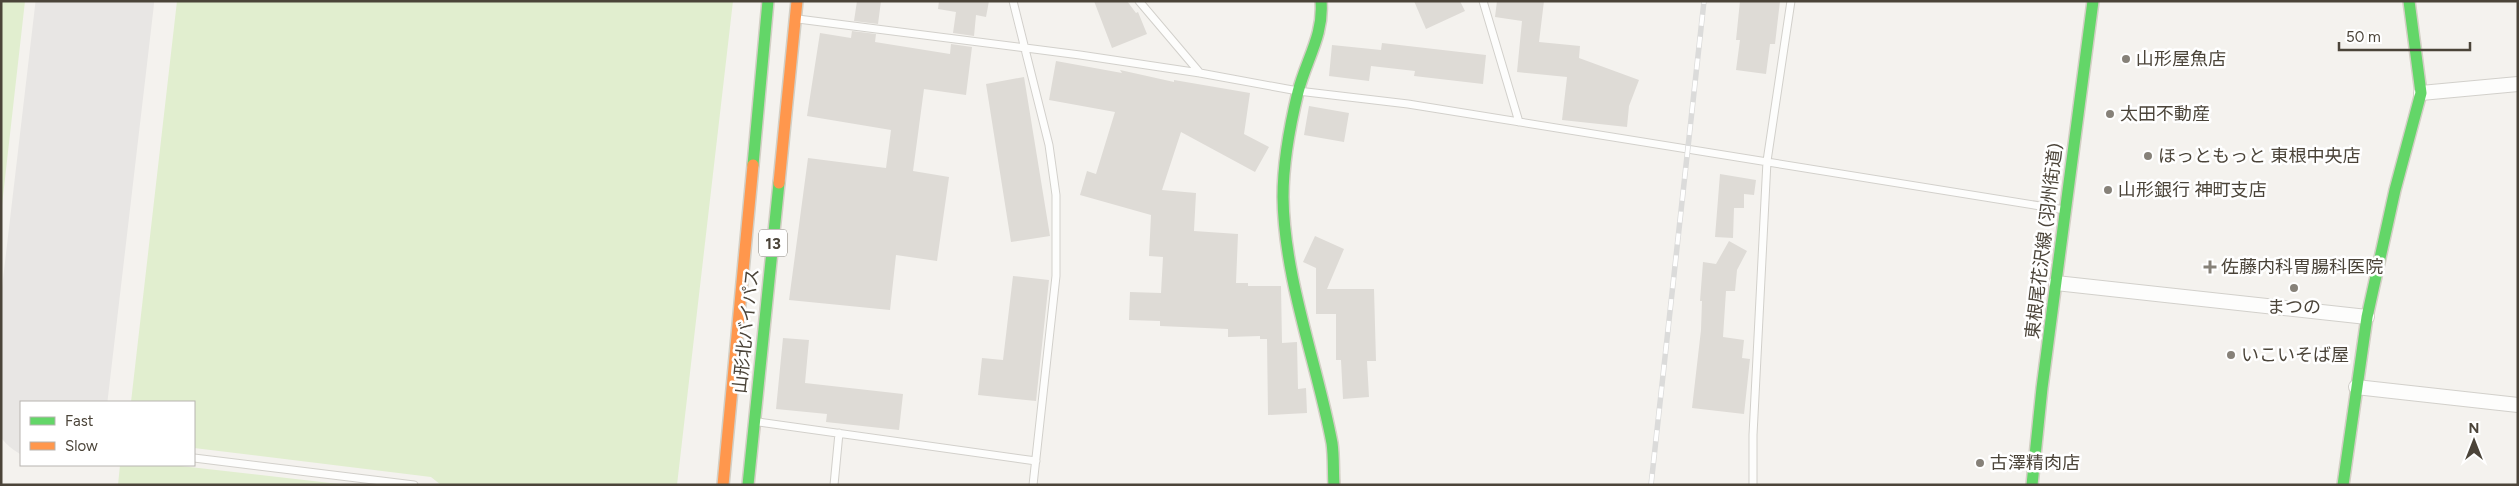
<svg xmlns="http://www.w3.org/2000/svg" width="2519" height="486" viewBox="0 0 2519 486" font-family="Figtree,'Noto Sans JP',sans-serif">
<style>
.green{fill:#e1eecf}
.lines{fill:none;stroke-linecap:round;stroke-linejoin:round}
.runway{stroke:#e8e6e4;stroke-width:118}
.building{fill:#dedbd6}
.lane-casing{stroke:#d2d0cb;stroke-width:9}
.street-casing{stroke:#d2d0cb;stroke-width:16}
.fast-casing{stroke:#d3cfc5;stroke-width:14}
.slow-casing{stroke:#d3cfc5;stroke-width:14}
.lane{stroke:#fdfdfc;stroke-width:7}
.street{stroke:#fdfdfc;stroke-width:14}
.fast{stroke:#63d668;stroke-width:11}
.slow{stroke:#ff974d;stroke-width:11}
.rail-casing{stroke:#dbdbda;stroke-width:5.5}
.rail{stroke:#fff;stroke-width:4;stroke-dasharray:11;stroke-linecap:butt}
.poi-dot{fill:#868178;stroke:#fff;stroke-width:2}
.labels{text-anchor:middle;stroke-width:5;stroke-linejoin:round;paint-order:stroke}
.shield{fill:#fff;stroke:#817c74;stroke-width:1}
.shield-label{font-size:16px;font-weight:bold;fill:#4b4439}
.poi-label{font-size:18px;fill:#4b4439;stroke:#fff;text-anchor:start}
.street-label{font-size:18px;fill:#4b4439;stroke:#fff}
</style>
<rect width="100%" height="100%" fill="#f4f2ee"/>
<path class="green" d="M1 1H25L1 214Z
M177 1H733L677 485H441L431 477 194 448V402H131Z
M120 465H172L348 485H118Z"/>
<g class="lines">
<path class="runway" d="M48 402 95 1"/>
</g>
<path class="building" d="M857 1H881L878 24 854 21Z
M939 1H989L986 17 976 15 974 36 953 33 956 12 938 9Z
M1094 1H1127L1136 13 1138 12 1147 34 1112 48Z
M1414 1H1460L1465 11 1426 29Z
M1497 1H1544L1539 42 1580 46 1579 58 1639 80 1629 106 1627 127 1562 120 1567 77 1517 72 1522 21 1495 17Z
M1740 1H1780L1775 44H1770L1766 74 1736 70 1740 40H1736Z
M852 31 876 34 875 42 950 54 951 44 972 47 966 95 924 89 913 171 949 177 937 261 896 255 890 310 789 300 808 158 886 168 891 130 807 116 820 33 851 38Z
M1382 43 1486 55 1483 84 1414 76 1415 71 1371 66 1369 81 1329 76 1332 45 1381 50Z
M1056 61 1122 73 1120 70 1174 82V80L1250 93 1244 134 1269 147 1255 172 1181 132 1162 190 1196 193 1194 231 1238 234 1236 283H1248V286H1281L1282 343 1297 342 1298 389 1306 388 1307 413 1268 415 1267 339H1260V336L1228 337V329L1160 326V321L1129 320 1130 292 1161 293 1163 257 1149 256 1151 215 1080 195 1087 171 1096 174 1115 112 1049 100Z
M1024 77 1050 236 1011 242 986 84Z
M1309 106 1349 113 1344 142 1304 135Z
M1720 174 1756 180 1754 195 1744 194V208H1734L1733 238 1715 237Z
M1315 236 1344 249 1327 289H1374L1376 361H1367L1369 397 1343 399 1341 360H1336V314H1316V268L1303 262Z
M1729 241 1747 251 1737 270 1735 291H1726L1723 337 1744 340 1742 358 1750 359 1744 414 1692 408 1701 330 1702 301H1700L1703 262 1716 264Z
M1013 276 1049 280 1036 401 978 395 982 358 1003 360Z
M783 338 809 340 805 383 903 394 899 430 826 422 827 414 776 409Z"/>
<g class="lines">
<g class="lane-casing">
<path id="lane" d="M1013 1 1049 145 1056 195V276L1033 485
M1139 1 1200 73
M1483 1 1519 122
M798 19 1080 55 1200 73 1298 91 1408 104 2065 210
M759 422 1036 461
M194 458 414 485
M834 485 839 433
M1753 485V435L1767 161 1791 1"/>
</g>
<g class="street-casing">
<path id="street" d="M2421 93 2518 84
M2056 283 2367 317
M2356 387 2518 405"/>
</g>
<g class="fast-casing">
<path id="fast" d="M1321 1C1324 35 1306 60 1298 92 1290 125 1283 163 1283 197 1284 279 1317 363 1332 443 1334 457 1333 471 1334 485
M753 165 768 1
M748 485 779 183
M2032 485 2042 388 2093 1
M2343 485 2367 317 2395 190 2421 93 2409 1"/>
</g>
<g class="slow-casing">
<path id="slow" d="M779 183 797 1
M723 485 753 165"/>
</g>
<use href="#lane" class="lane"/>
<use href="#street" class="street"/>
<use href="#fast" class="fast"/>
<use href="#slow" class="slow"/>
<g class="rail-casing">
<path id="rail" d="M1651 485 1704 1"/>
</g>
<use href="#rail" class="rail"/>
</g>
<g class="poi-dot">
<circle cx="2126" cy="59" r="5"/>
<circle cx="2110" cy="114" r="5"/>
<circle cx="2148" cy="156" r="5"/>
<circle cx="2108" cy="190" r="5"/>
<path d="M2207.5 259.5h5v5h5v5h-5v5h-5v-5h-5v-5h5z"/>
<circle cx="2294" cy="288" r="5"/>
<circle cx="2231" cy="355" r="5"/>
<circle cx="1980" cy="463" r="5"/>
</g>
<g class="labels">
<rect class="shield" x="759" y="229.5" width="28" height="27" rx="4"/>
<g class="shield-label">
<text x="773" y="249">13</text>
</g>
<g class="poi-label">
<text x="2136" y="65">山形屋魚店</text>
<text x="2120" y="120">太田不動産</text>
<text x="2158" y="162">ほっともっと 東根中央店</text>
<text x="2118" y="196">山形銀行 神町支店</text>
<text x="2221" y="273">佐藤内科胃腸科医院</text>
<text x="2294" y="313" text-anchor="middle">まつの</text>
<text x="2241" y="361">いこいそば屋</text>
<text x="1990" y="469">古澤精肉店</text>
</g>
<g class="street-label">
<text transform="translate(2044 241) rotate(-83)" y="6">東根尾花沢線 (羽州街道)</text>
<text transform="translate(746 331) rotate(-84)" y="6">山形北バイパス</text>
</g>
</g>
<rect width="2519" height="486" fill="none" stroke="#4b4439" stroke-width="5"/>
<rect x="20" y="401" width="175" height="65" fill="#ffffff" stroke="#b7b4b0"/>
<rect x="30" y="417" width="25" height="8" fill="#63d668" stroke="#b7b4b0"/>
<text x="65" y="426" font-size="15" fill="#4b4439">Fast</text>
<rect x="30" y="442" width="25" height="8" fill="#ff974d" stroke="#b7b4b0"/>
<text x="65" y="451" font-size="15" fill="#4b4439">Slow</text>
<g transform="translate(2474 441)" stroke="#ffffff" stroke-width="4" paint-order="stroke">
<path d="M0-4L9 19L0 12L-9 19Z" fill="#4b4439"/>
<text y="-8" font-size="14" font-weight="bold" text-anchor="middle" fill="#4b4439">N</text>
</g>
<path d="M2339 42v8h131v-8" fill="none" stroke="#4b4439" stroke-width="2.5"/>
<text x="2346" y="42" font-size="15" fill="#4b4439" stroke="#ffffff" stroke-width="4" paint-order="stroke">50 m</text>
</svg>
